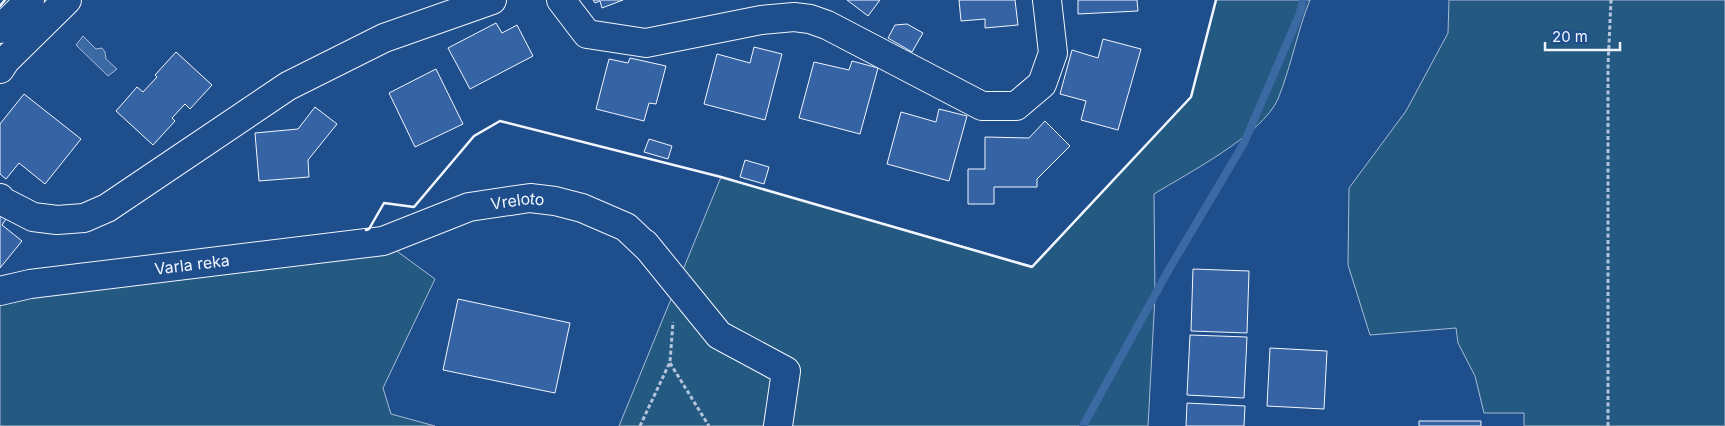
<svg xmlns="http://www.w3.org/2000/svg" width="1725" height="426" viewBox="0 0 1725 426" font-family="Inter,sans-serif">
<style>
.green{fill:#245a82;stroke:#a8bbd7}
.water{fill:#3b69a3;stroke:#a8bbd7}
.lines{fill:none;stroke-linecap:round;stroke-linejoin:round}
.stream{stroke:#3b69a3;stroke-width:8}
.building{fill:#3563a3;stroke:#f2f6ff}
.minor-casing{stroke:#f2f6ff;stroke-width:30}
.path{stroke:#b3c4dc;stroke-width:3;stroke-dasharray:4 2.5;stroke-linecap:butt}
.minor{stroke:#1f4e8c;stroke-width:28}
.wall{stroke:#f2f6ff;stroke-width:2.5}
.labels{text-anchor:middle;stroke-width:4;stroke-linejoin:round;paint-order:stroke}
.street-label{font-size:16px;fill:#f2f6ff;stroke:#1f4e8c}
</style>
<rect width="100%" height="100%" fill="#1f4e8c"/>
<path class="green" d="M1216 0H1310C1297 32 1291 67 1278 99 1262 135 1188 173 1154 194L1155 296 1148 426H619L721 177 1032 266 1191 97Z
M1449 0H1725V426H1524V413H1484L1475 376 1458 343 1456 328 1370 335 1348 265 1349 188 1406 111 1448 33Z
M383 241 435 279 383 388 391 414 435 426H0V291Z"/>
<path class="water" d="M83 36 96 49 102 48 105 52 106 59 117 69 108 76 76 45Z"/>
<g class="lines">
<path class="stream" d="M1083 426 1168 271 1244 143 1300 13 1303 0"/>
</g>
<path class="building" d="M593 0H623L602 8 600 1 595 3Z
M847 0H880L868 16Z
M959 0H1015L1018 25 985 28V19L961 21Z
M1078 0H1137L1138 11 1078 14Z
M496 23 502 33 517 25 533 56 470 89 448 48Z
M907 24 923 33 912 52 888 38 895 25Z
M1103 39 1141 49 1118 130 1081 120 1086 101 1060 94 1072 50 1098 58Z
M754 47 782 54 765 120 704 104 717 54 750 63Z
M176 52 212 85 190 109 185 104 172 118 175 121 153 145 116 111 137 87 143 92 157 77 155 75Z
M630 58 666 66 656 104 649 103 644 121 596 109 609 59 628 63Z
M852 61 878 68 860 134 799 118 814 62 849 70Z
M436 69 463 124 415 147 389 93Z
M24 94 81 139 45 184 19 163 6 179 0 174V124Z
M315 107 337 124 308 160 309 177 259 181 255 133 298 129Z
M939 109 967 116 949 181 887 164 901 112 936 122Z
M1045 121 1070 146 1037 179V187H994V204H968V169H985V137L1029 138Z
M649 139 672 146 668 159 644 152Z
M745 160 769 167 764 184 740 177Z
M0 214 6 219 2 225 22 241 0 268Z
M1193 269 1249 271 1247 333 1191 331Z
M458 299 570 323 555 393 443 370Z
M1190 335 1247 337 1244 398 1187 395Z
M1270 348 1327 351 1324 409 1267 406Z
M1187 403 1245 406 1244 426H1186Z
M1419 421H1481V426H1419Z"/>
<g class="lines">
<g class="minor-casing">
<g id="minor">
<path d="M561 0 587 34 646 43 761 20 794 17 810 19 827 25 982 106H1016L1042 84 1053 53 1047 0"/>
<path d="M0 29 30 0"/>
<path d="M0 69 6 60 67 0"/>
<path d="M0 198 2 201 33 217 57 220 84 218 107 208 288 86 384 38 492 0"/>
<path d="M645 244 719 335 786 371 778 426"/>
<path id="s1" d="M0 291 30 284 383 241 469 207 530 198 555 201 582 208 626 227 645 245"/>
</g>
</g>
<path class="path" d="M670 363 709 426
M640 426 670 362 673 322
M1608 426V66L1611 0"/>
<use href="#minor" class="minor"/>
<path class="wall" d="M0 6 5 0
M366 230 369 229 384 203 414 207 474 136 500 121 721 177 1032 267 1191 97 1216 0"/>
</g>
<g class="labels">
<g class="street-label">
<text dy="6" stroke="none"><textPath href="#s1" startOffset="528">Vreloto</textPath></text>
<text dy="6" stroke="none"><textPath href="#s1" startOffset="194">Varla reka</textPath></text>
</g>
</g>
<path d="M1545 42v8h75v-8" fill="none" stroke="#f2f6ff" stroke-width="2.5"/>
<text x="1552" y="42" font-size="15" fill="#f2f6ff" stroke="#1f4e8c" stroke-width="4" paint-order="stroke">20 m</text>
</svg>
